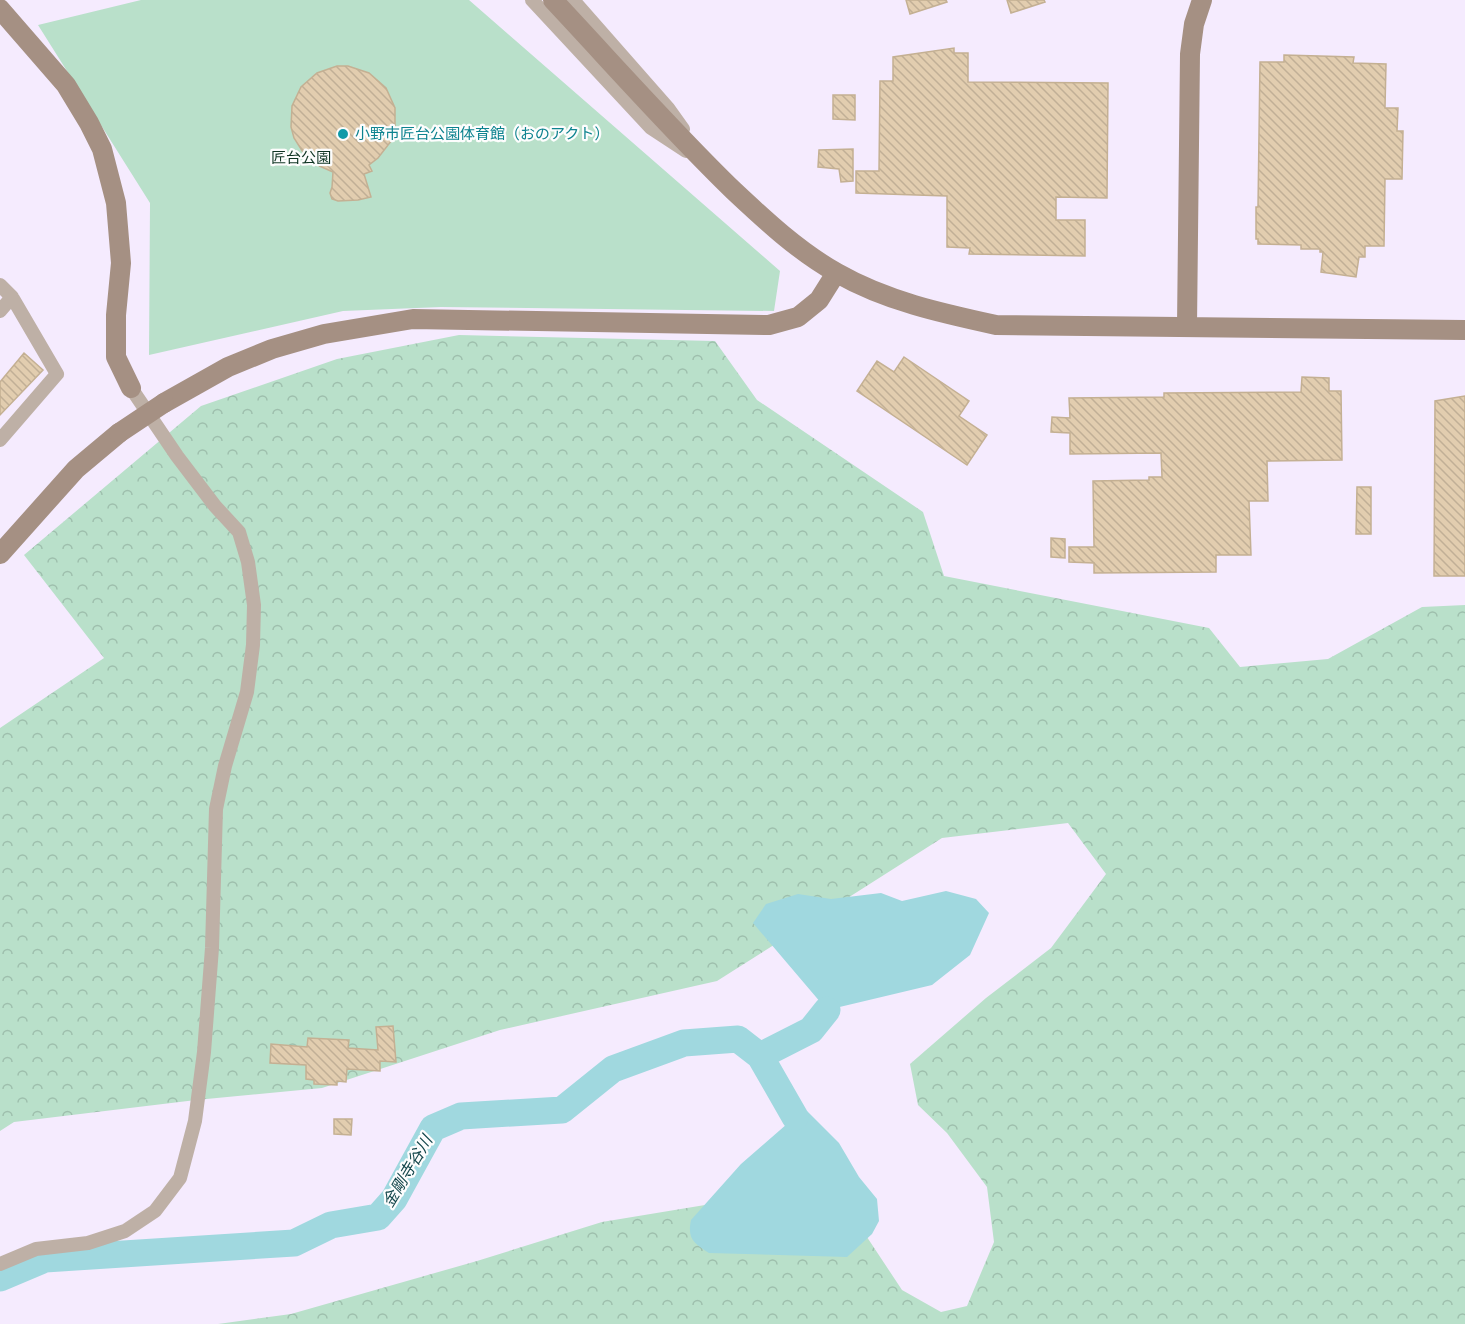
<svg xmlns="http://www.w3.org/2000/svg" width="1465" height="1324" viewBox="0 0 1465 1324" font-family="Signika,'Noto Sans JP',sans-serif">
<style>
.forest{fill:url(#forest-crowns)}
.park{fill:#b9e0ca}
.water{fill:#a0d8df}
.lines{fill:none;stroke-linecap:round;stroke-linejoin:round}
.river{stroke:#a0d8df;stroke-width:27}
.building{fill:url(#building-back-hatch);stroke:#c4b093;stroke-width:1.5}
.street{stroke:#beb0a6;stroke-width:14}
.secondary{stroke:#a59083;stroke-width:20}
.secondary-bridge{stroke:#a59083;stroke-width:20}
.culture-dot{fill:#0f9aa8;stroke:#fdfdfd;stroke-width:2}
.labels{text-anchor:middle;stroke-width:4.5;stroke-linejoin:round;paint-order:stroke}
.culture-label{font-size:15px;fill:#0d838f;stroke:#fdfdfd;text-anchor:start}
.park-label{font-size:15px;fill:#0f3423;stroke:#fdfdfd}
.water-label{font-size:16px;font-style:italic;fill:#12454a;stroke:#fdfdfd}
</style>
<defs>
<pattern id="forest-crowns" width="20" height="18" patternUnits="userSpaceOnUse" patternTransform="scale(1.5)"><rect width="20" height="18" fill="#b9e0ca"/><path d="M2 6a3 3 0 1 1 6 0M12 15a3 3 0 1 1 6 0" fill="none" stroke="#9ebfad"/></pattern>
<pattern id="building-back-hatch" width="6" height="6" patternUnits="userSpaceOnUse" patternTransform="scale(1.5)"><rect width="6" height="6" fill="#e2cdaf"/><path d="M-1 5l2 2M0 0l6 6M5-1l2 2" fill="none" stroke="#c1af96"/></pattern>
</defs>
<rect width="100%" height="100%" fill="#f5ebfe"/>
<path class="forest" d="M459 335 715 341 757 400 923 512 944 576 1209 628 1240 667 1328 659 1422 607 1465 605V1324H218L291 1314 477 1261 602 1222 789 1191 859 1225 902 1290 941 1312 967 1306 994 1242 987 1187 947 1133 918 1105 910 1064 986 998 1051 948 1106 874 1068 823 942 838 717 981 500 1030 322 1088 196 1100 14 1122 0 1131V728L104 658 24 555 201 406 337 359Z"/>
<path class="park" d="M141 0H469L780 271 774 311 441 307 343 311 149 355 150 203 38 25Z"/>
<path class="water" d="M946 891 976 899 989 913 970 955 932 985 827 1010 753 923 766 904 798 894 831 899 881 893 902 901Z
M807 1111 839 1143 859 1177 877 1199 879 1221 872 1234 847 1257 709 1253C694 1243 687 1239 691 1220L741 1164 795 1117Z"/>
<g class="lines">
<path class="river" d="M760 1056 795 1117
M0 1278 45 1259 294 1243 331 1225 378 1217 394 1199 433 1128 461 1116 562 1110 613 1069 684 1043 738 1039 760 1056 811 1030 827 1010"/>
</g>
<path class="building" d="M906 0H946L947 2 910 14Z
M1007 0H1044L1045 2 1011 13Z
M954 48V53H968V82L1108 83 1107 198 1056 197V220H1085V256L969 254 970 248 947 247V196L856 193V171H879L880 81H893V57Z
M1284 55 1354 57 1353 63 1386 64 1385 108H1398L1397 131H1403L1402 179H1385L1384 246H1365V257H1359L1356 277 1321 272 1323 252H1320V249H1301V245L1258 244V239H1256V207H1258L1260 62H1284Z
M337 66H348L369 73 386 88 395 108V130L392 140 378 158 369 165 372 171 364 174 371 197 358 200 338 201 332 199 330 193 332 187 333 172 315 164 306 157 294 138 291 127 292 106 301 87 317 73Z
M833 95H855V120L833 119Z
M853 149V181L841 182 839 169 818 167 819 150Z
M24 353 43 370 0 415V382Z
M904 357 969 401 959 416 987 435 967 465 857 391 877 361 894 372Z
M1302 377 1329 378V391H1341L1342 460 1267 461 1268 501H1249L1251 555H1216V572L1094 573V563L1069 562V547H1094L1093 481 1149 480V477H1162L1161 453 1070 454V433L1051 432 1052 417 1070 418 1069 398 1164 397V393L1301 392Z
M1465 396V576H1434L1435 401Z
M1357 487H1371V534H1356Z
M1051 538 1065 539V558L1051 557Z
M393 1026 396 1062 380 1061V1071L347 1069 346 1082 337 1081V1085L314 1084V1080L306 1079V1065L270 1063 271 1044 307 1047 308 1038 349 1040 348 1048 378 1050 376 1027Z
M334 1119H352L351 1135 334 1134Z"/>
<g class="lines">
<path class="street" d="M532 0 651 128 686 151
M573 0 668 108 683 129
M0 285 12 297 57 374 0 440
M0 311 12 297
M0 1264 36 1249 88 1243 125 1231 155 1211 180 1178 195 1121 204 1052 212 948 216 809 225 766 247 692 253 645 254 605 248 562 239 532 215 506 177 456 131 388"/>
<path class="secondary" d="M553 0C613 64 671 130 734 191 766 221 798 251 837 273 886 301 941 313 996 325L1465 330
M0 9 66 85 89 123 102 149 116 203 121 263 116 315V357L131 388
M1187 326 1190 54 1194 24 1202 0
M164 403 228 367 272 349 324 334 413 319 769 325 798 317 819 300 836 273
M0 554 76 469 119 433"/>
<path class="secondary-bridge" d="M119 433 164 403"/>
</g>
<circle class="culture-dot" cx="343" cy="134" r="6"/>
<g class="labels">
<g class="culture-label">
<text x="355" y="139">小野市匠台公園体育館（おのアクト）</text>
</g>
<g class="park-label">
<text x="301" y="163">匠台公園</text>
</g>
<g class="water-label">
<text transform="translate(407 1171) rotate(-59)" y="6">金剛寺谷川</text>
</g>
</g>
</svg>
